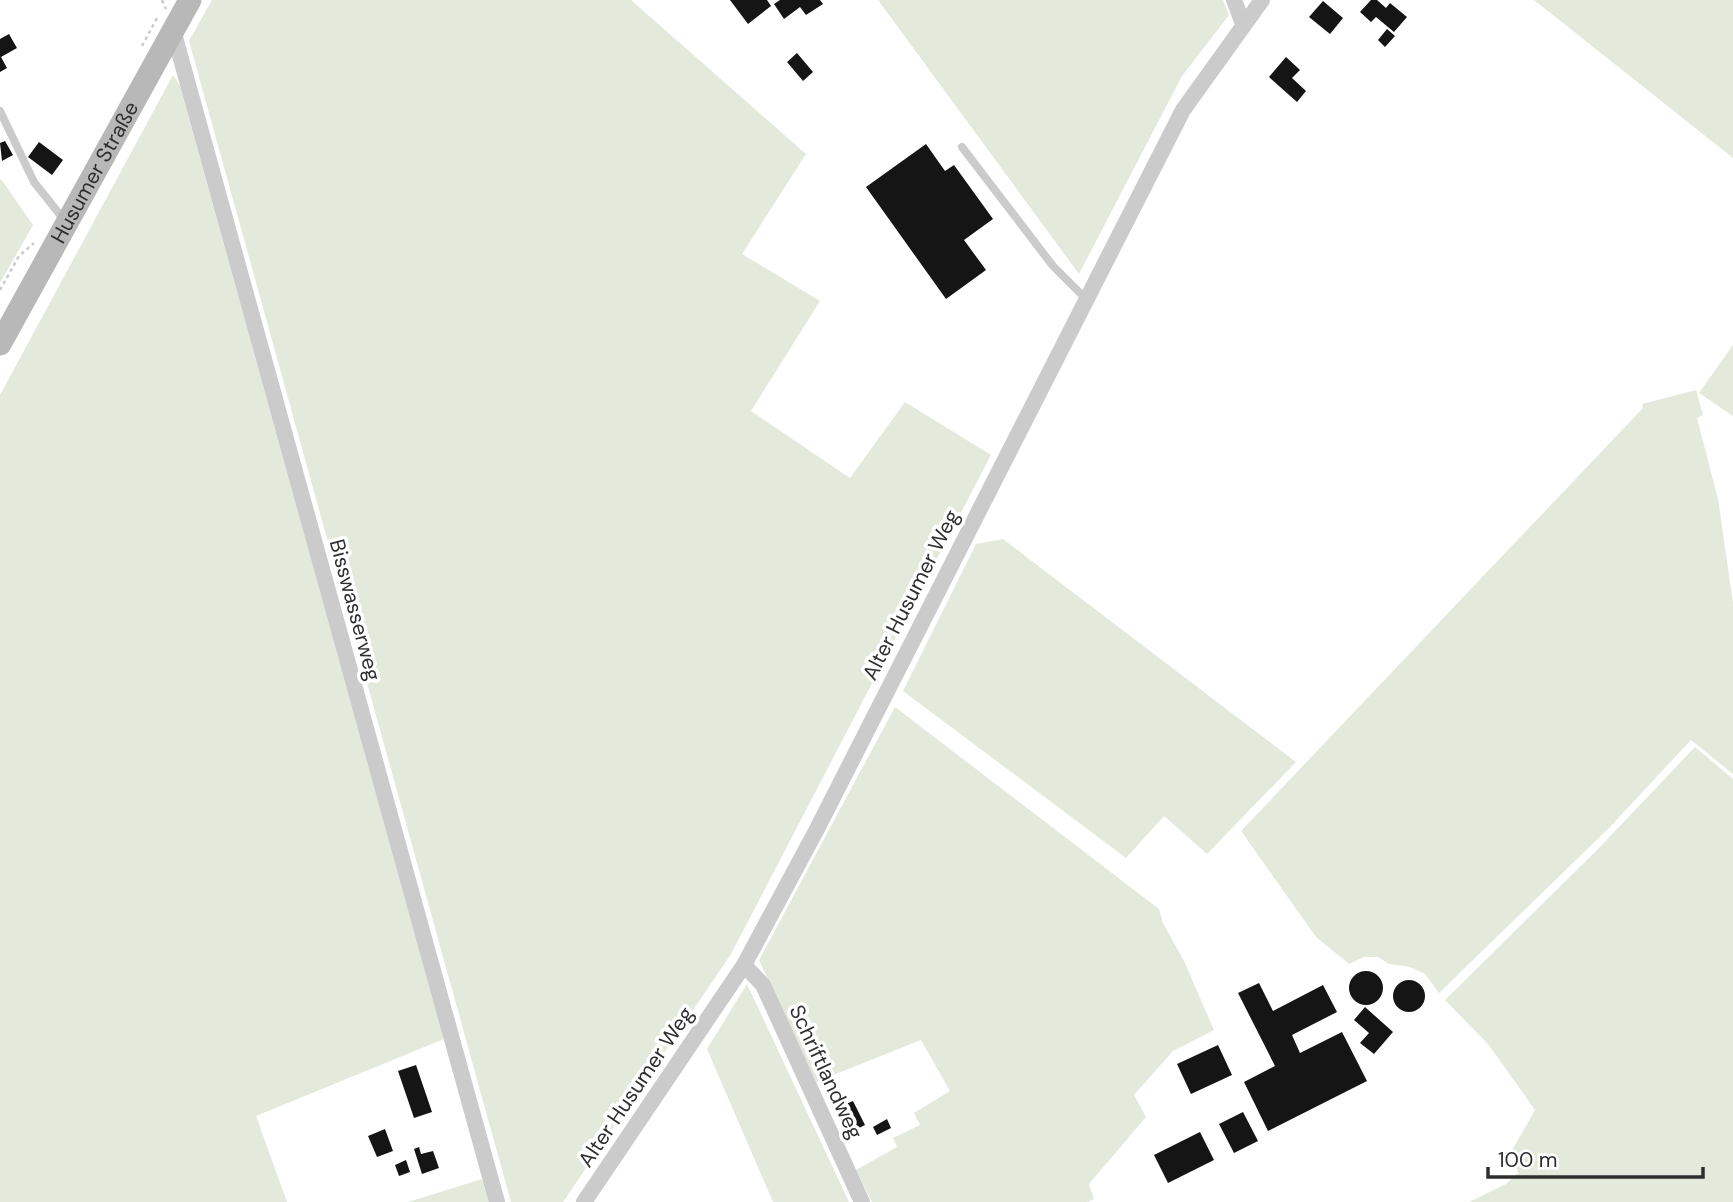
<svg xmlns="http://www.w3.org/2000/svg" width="1733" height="1202" viewBox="0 0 1733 1202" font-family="'DM Sans',sans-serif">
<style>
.green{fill:#e3eadc}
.building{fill:#151515}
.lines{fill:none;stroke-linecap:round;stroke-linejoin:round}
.path{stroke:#cbcbcb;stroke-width:2.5;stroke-dasharray:3.5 3.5;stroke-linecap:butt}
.lane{stroke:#cbcbcb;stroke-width:8}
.street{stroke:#cbcbcb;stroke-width:16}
.secondary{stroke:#b8b8b8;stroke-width:23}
.labels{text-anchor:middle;stroke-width:7;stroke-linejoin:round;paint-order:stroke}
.street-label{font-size:21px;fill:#2e2e2e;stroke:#fff}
</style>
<rect width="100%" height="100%" fill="#fff"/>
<path class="green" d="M212 0H631L806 154 742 254 820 301 751 411 850 478 905 402 991 455 731 954 563 1202H511L189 41Z
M878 0H1223L1229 15 1182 76 1079 274Z
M1534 0H1733V158Z
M173 75 180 86 444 1039 256 1116 287 1202H0V395Z
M1 179 33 225 0 283V180Z
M1733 345V416L1699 393Z
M1696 390 1703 415 1697 418 1718 499 1733 603V774L1691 740 1610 827 1439 993 1425 974 1410 967 1389 964 1378 957H1364L1349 964 1316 937 1241 831 1643 408 1642 404Z
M1003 539 1296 762 1207 854 1164 816 1126 858 903 691 976 544Z
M895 707 1159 909 1163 923 1184 961 1214 1030 1173 1051 1134 1095 1146 1117 1089 1184 1094 1199 1087 1202H872L856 1170 897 1147 893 1138 920 1125 914 1113 950 1091 921 1040 816 1082 759 960Z
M1695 747 1733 779V1202H1469L1506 1184 1518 1173 1512 1150 1535 1110 1488 1044 1445 1000 1598 849Z
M747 984 849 1202H773L707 1049Z
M482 1179 489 1202H408Z"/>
<path class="building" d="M730 0H767L771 6 748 24Z
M780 0H820L823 4 806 15 800 7 784 19 774 4Z
M1371 0H1377L1386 8 1390 3 1407 17 1394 32 1376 17 1371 22 1360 12Z
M1323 1 1343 18 1330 34 1309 17Z
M1387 29 1395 36 1385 47 1378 40Z
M9 34 17 48 1 57 7 68 0 72V39Z
M797 53 813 72 803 81 787 62Z
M1286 57 1300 70 1292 78 1306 91 1297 102 1269 77Z
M5 141 13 155 2 161 0 143Z
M39 142 63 160 52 175 28 157Z
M926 144 945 171 954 165 993 219 964 240 986 270 946 299 866 187Z
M1349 988a17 17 0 1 1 34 0a17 17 0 1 1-34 0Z
M1393 996a16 16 0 1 1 32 0a16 16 0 1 1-32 0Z
M1259 983 1273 1011 1323 985 1337 1012 1292 1035 1300 1053 1342 1032 1367 1081 1268 1131 1244 1082 1275 1066 1238 993Z
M1365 1007 1393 1032 1374 1054 1360 1043 1369 1033 1354 1020Z
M1218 1045 1232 1075 1191 1094 1177 1064Z
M416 1065 432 1112 414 1118 398 1071Z
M853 1101 865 1125 851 1132 839 1107Z
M1243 1112 1258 1141 1234 1153 1219 1124Z
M887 1119 891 1128 877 1135 873 1127Z
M385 1129 393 1151 377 1157 368 1136Z
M1200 1132 1214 1160 1168 1183 1154 1155Z
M419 1147 421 1154 433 1151 439 1168 422 1174 414 1149Z
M406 1160 410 1172 399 1176 395 1165Z"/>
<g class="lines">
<path class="path" d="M162 0 166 9
M142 46 157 18
M0 290 19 256 34 243"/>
<path class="lane" d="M0 111 34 182 65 221
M962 147 1053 266 1085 298"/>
<path class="street" d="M1234 0 1243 24
M173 30 497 1202
M744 965 763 985 862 1202
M584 1202 744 965 817 829 1183 110 1262 0"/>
<path class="secondary" id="s1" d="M0 344 190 0"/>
</g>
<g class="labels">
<g class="street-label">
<text dy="7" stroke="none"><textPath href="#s1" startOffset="196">Husumer Straße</textPath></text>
<text transform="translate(911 595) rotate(-63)" y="7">Alter Husumer Weg</text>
<text transform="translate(355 610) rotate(75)" y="7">Bisswasserweg</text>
<text transform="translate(826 1072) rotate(65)" y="7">Schriftlandweg</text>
<text transform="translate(636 1087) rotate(-56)" y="7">Alter Husumer Weg</text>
</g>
</g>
<path d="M1488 1167v10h215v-10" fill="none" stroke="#2e2e2e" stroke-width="3.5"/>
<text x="1498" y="1167" font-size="21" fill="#2e2e2e" stroke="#ffffff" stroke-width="5" paint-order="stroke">100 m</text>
</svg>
